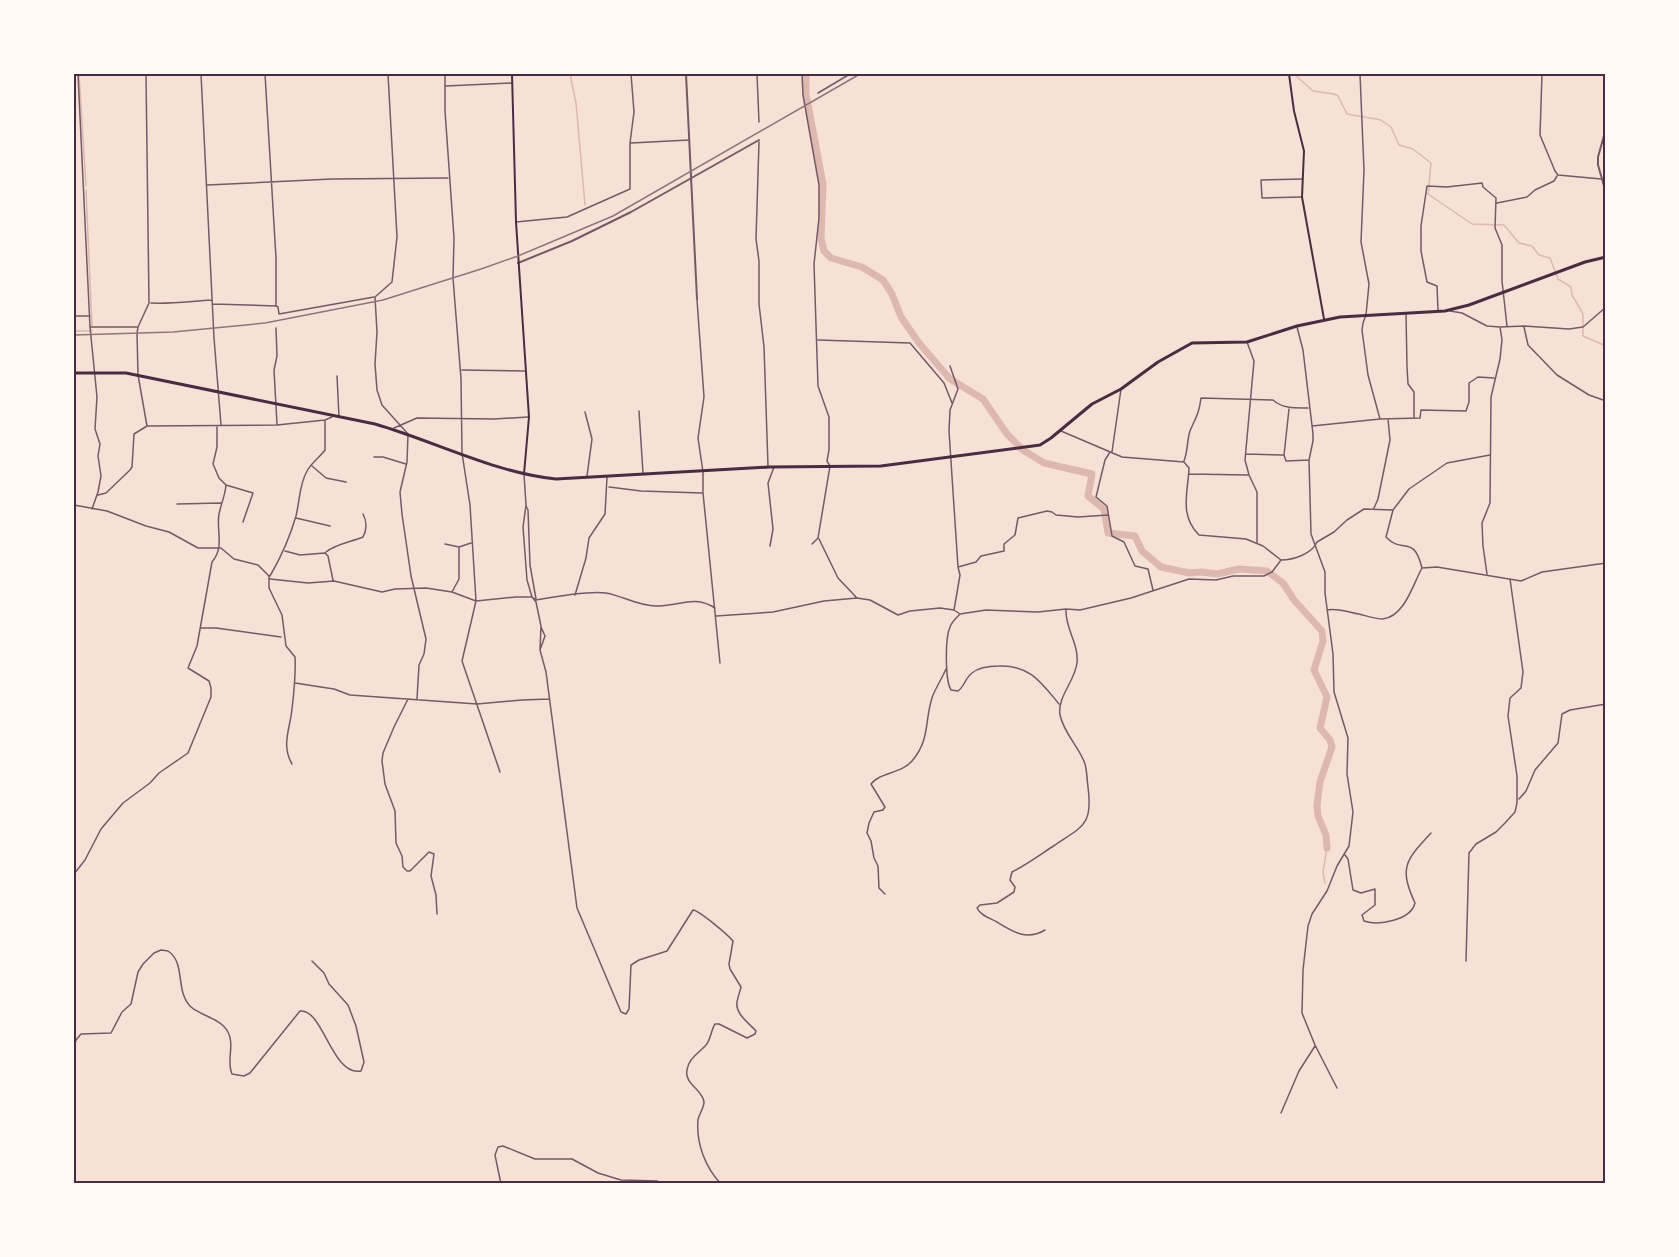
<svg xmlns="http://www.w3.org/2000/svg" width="1679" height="1257" viewBox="0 0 1679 1257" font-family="Lora,serif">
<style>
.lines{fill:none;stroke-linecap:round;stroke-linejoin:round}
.stream{stroke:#dcb8b0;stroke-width:1.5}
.river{stroke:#dcb8b0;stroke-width:7}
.pedestrian{stroke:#755966;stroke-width:1.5}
.minor{stroke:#755966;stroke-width:1.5}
.tertiary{stroke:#755966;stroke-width:2}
.secondary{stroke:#4a2c40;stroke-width:2}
.primary{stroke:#4a2c40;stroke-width:3}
.rail{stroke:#8f747c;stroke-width:1.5}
.neatline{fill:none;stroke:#4a2c40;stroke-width:2}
</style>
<rect width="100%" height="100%" fill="#f7e1d7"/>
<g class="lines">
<path class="stream" d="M79 74 86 186
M570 74 576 103 585 205
M1294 74 1313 91 1334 94 1338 96 1347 114 1381 120 1391 127 1399 145 1413 149 1431 163 1429 185
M1429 188 1428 194 1472 224 1504 225 1519 243 1532 246 1539 255 1550 258 1558 279 1571 287 1572 295 1583 314V336L1606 346
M86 190 92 326
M74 331H89
M92 331V330
M1325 883 1323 872 1327 848"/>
<path class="river" d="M806 74V94L823 184 821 238 824 251 831 258 862 267 883 280 892 294 901 317 919 343 950 379 983 399 1007 434 1023 450 1044 463 1092 474 1088 496 1104 509 1108 533 1135 536 1142 551 1161 567 1189 573 1202 572 1217 574 1239 569 1267 571 1283 583 1294 600 1322 631 1323 641 1314 670 1327 697 1320 728 1330 740 1332 747 1320 782 1317 805 1318 816 1326 835 1327 848"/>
<path class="pedestrian" d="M526 506 528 510 530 565 536 599"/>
<path class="minor" d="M78 74 90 327 97 397 95 429 100 444 98 456 101 476 98 492 92 509
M146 74 149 303 138 327 137 333 138 375 147 426
M201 74 214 338 221 425
M265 74 276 258V306
M388 74 397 237 392 282 375 297 377 332 375 364 377 390 382 405 408 434 407 462 400 492 402 514 411 576 426 639 424 654 419 665 417 699
M445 74V111L454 238 453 278 461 379 462 453 470 505 476 601 462 661 500 772
M757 74 759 122
M802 74 803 95 819 185V218L814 264 818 386 829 417V450L827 461 830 466 818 538 812 544
M1360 74 1364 170 1361 242 1369 284 1366 315 1363 323 1362 330 1368 375 1380 419
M1542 74 1540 135 1555 171 1558 175 1601 179
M446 86 512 83
M818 93 850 74
M759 142 756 239 759 261V304L764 347 768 466
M631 143 689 140
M207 185 332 179 448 178
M1301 197 1262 198 1261 180 1302 179
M1497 203 1527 197 1535 190 1554 181 1557 176
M516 222 567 217 630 189V143L634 112 631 74
M697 300 704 397 698 438 703 472V493L720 663
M151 303C172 304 192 301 212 300
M213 304 276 306 278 307 279 314 374 297
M1438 310 1437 286 1427 282 1421 251V226L1427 186 1447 187 1482 183 1483 187 1496 198 1495 228 1502 245V281L1507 326
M1450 311 1462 313 1487 326 1500 327 1524 326 1569 329 1583 327 1606 307
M1406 313 1407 367 1408 384 1414 392V417
M74 316H90
M90 327H137
M1297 327 1303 350 1313 434V441L1309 460 1311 534 1325 572V593L1333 654 1334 692 1348 738 1347 774 1353 812 1349 846 1337 866 1327 891 1312 914 1308 926 1303 970 1302 1013 1315 1045 1337 1088
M1524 327 1528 345 1557 375 1589 395 1606 401
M276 328 277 356 274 370 277 424
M818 340 910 343 944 383 952 403
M1247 342 1254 361 1245 460 1249 475 1257 492V542
M950 366 958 389 950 410 949 431 958 567 960 575 954 610
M462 370 525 371
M337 376 339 417
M1289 409 1284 455 1286 461 1309 460
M639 411 643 473
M585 412 592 439 587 476
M1312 426 1380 419 1420 418 1421 410 1466 411 1469 402V383L1478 377 1494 378
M217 427V447L213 464 219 478 226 485 253 493 243 522
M394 428 417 418 494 419 528 417
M1061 431 1122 457 1184 462 1189 468C1188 493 1179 515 1199 535L1246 539 1263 546 1281 560C1293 560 1312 554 1317 542L1334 532 1347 520 1364 509 1393 510
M1110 452 1105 460 1096 497 1107 506 1112 536 1124 542 1135 566 1148 569 1153 590
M1112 452 1121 389
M1246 454 1283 455
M374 457H383L406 464
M1184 461C1188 451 1187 440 1190 431 1196 417 1199 414 1201 398L1273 400C1283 409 1296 408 1308 408
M312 466 326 478 346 482
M524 474 526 505 523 527 527 580 532 597 536 602 541 626 540 650 546 672 577 908 621 1012 626 1014 629 1009 631 965 639 960 667 951 693 910C700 911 728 935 733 941L729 964 730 969 741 987C740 992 738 996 737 1002 735 1014 749 1023 756 1031L755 1034 747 1038 719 1024H715C711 1030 711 1039 706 1045 699 1053 688 1059 687 1070 684 1084 703 1090 704 1102 704 1108 699 1114 698 1120 696 1143 705 1167 721 1184
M1189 474 1248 475
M609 487 641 491 702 493
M98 495 106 493 130 470 132 467 134 434 147 426 277 425 325 420 332 417
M177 504 221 503
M74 505 107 511 146 526 169 532 198 548H221L234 559 258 565 269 576V588L282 615 286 646 295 657C296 674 294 692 292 709 290 729 281 745 292 764
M1374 508 1378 499 1390 440 1388 419
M296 518 330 526
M819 539 838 578 856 597
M445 544 459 547 471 543
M770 546 773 529 768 483 774 467
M285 551 300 555 325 553 328 556 333 580
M326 552C335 544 351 542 363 537 367 530 367 521 363 514
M958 567 976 562 981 556 1004 551V544L1015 535 1018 518 1047 511 1052 512 1056 515 1078 517 1108 515
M1422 568 1437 567 1521 581 1542 572 1606 563
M1487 574 1483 546 1482 523 1490 503 1491 397 1500 359 1502 340 1500 327
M270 576C281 557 290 537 296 516 300 500 299 485 307 471 311 463 320 457 325 450V421
M270 579 308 583 334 581 382 592 395 589 426 588 452 592 476 601 516 597H532L536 600C553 597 591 591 606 593 623 596 638 606 656 606 679 607 693 594 715 608
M452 592 459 579V547
M575 595 586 558 589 538 605 514 607 477
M1327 610C1338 608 1348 612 1359 614 1367 616 1375 619 1383 619 1405 616 1413 584 1422 568 1413 533 1403 555 1386 537L1393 510 1409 489 1447 463 1490 455
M959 615C956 618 951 623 950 627 945 638 945 680 951 690L958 691C965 686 965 678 972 673 979 667 990 666 999 666 1030 665 1041 682 1059 704
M716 616 773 612 824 601 857 598 870 600 898 615 910 611 940 608 954 610 960 614 986 610 1038 612 1066 609 1080 610 1131 598 1189 579 1216 580 1233 576H1264L1272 572 1281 560
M200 628H216L281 637
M540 650 545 636 541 627
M295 683 334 689 350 695 477 704 522 700 549 699
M408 699 394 727 383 753 382 761 385 784 395 811 396 843 402 856 403 867 407 871H410L429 852 434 854 431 876 436 895 437 914
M1519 799 1526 791 1535 770 1558 743 1562 714 1570 710 1606 704
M1345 855 1348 859 1353 890 1361 893 1375 889V905L1362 915 1364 921C1379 926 1411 920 1415 903 1399 868 1405 861 1431 833
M74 874 85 860 101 829 123 803 150 783 159 773 188 753 211 697V688L209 681 188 668 197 646 212 562C225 547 216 531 219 514 221 504 225 496 226 485
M885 894 879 888 878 866 874 858 871 841 867 833 869 823 874 812 883 810 885 807 871 784C880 772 901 774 912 761 931 739 924 719 933 695 937 686 942 678 946 669
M1045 930C1027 941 1013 932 997 922 990 918 981 916 977 908L980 905 997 903 1014 892 1015 887 1010 880 1012 872C1028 864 1041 854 1055 845 1083 826 1093 825 1088 787 1087 780 1087 771 1085 764 1080 748 1064 734 1060 715 1057 697 1075 681 1077 663 1079 644 1065 628 1066 610
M1466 961 1469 853 1476 844 1496 832 1505 823 1515 812 1517 803V776L1508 716 1510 698 1521 688 1523 672 1510 579
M74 1048 76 1040 81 1034 111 1033 122 1012 131 1004 138 972 143 964 154 953 161 950 168 951C186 963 175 990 190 1006 200 1016 221 1018 228 1032 235 1045 226 1061 232 1074L244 1076 250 1073 300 1011C323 1008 332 1077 361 1071L364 1062 356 1026 348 1005 329 984 324 973 312 961
M1281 1113 1299 1071 1315 1046
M501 1184 495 1155 498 1147 503 1146 535 1159H572L598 1173 621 1180 657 1181 663 1184"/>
<path class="tertiary" d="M686 74 697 299
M1604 74 1605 132 1598 157V165L1606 193
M518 263 572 241 631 212 759 140"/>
<path class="secondary" d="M512 74 516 222 529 417 524 474
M1289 74 1294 111 1304 151 1302 197 1324 319"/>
<path class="primary" d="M74 373H126L375 424C434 441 495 473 556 479L769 467 881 466 1040 445 1051 438 1092 404 1121 389 1158 362 1192 343 1247 342 1297 326 1340 317 1445 311 1469 305 1585 262 1606 257"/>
<path class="rail" d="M74 335 173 332 265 323 383 300 481 269 518 256 613 216 860 74"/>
</g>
<rect width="1679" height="1257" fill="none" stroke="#fffaf5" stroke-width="150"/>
<rect x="75" y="75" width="1529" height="1107" class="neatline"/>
</svg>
